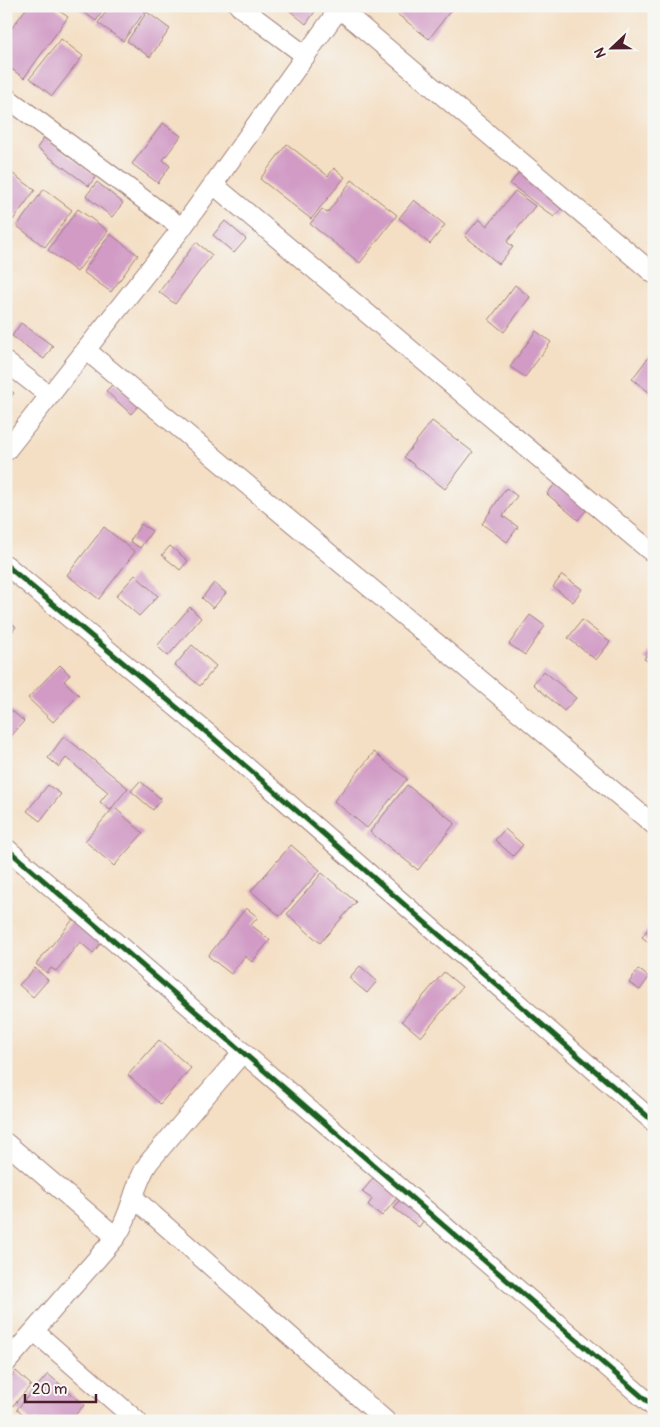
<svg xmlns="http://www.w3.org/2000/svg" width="660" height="1427" viewBox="0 0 660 1427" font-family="Pangolin,sans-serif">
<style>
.building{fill:#d19bc6}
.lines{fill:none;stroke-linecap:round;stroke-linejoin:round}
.street-casing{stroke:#9f7f78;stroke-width:21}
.street{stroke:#fff;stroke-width:19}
.cycleway-casing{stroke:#f6f6f2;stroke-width:8}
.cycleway{stroke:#1b5e20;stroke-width:5}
</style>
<rect width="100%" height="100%" fill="#f6f6f2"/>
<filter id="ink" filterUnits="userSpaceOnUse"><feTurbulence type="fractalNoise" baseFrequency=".02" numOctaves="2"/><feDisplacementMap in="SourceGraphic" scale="10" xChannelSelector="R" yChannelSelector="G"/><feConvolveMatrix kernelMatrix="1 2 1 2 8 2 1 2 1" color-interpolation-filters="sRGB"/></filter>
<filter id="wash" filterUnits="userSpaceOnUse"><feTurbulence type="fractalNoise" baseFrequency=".0096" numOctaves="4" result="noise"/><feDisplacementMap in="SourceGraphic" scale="20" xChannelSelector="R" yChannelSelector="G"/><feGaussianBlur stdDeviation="1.12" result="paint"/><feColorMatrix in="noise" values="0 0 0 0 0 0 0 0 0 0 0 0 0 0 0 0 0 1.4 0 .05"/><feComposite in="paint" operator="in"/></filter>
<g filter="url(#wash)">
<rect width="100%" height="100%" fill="#f4dfc4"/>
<g id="blocks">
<path class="building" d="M28 6H57L55 8 68 17 24 78 6 65V36Z
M75 6H106L96 21Z
M110 6H141L146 10 123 41 98 23Z
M284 6H319L306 24Z
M387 6H454L429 39Z
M147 12 170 29 150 57 127 41Z
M61 39 83 56 52 96 30 78Z
M163 123 181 136 163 160 170 166 158 183 132 164Z
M44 138 96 176 89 186 37 148Z
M287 144 328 176 334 168 345 177 311 219 260 179Z
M6 169 35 190 13 220 6 216Z
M521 170 565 204 554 217 510 184Z
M352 180 397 215 360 263 310 224 322 209 327 213Z
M97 182 123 203 112 217 86 196Z
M44 189 72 210 45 247 17 226Z
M515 191 535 206 507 242 513 247 499 264 465 236 479 219 487 226Z
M414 200 445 225 430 244 399 218Z
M78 209 108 231 77 272 48 250Z
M225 221 246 239 234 253 213 235Z
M110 234 138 255 111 292 83 272Z
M196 242 212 255 175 304 159 292Z
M515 285 530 297 504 332 489 320Z
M21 323 53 346 44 359 12 336Z
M536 331 551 342 525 377 510 367Z
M654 350V396L632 379Z
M115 382 140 404 131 414 106 391Z
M6 387 14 393 6 403Z
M432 421 473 452 445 489 404 457Z
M558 480 589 507 578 520 547 494Z
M506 488 517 496 503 516 518 527 507 542 482 524Z
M141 524 152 531 140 548 130 541Z
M104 527 135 552 99 599 67 575Z
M170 546 188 561 180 570 162 555Z
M135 575 158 596 139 616 116 596Z
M562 575 582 589 573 602 553 587Z
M214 583 226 593 213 608 202 598Z
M190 607 201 618 168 656 157 646Z
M530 615 545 626 525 655 509 644Z
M6 618 16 627 6 639Z
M582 620 610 642 596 660 568 638Z
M654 644V665L644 659Z
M192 645 216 666 200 686 175 665Z
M60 665 70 675 64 681 79 695 53 722 28 698Z
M544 671 576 698 564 711 533 684Z
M6 706 24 721 6 742Z
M64 736 128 788 110 810 100 802 108 792 66 758 59 767 48 758Z
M374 752 407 779 367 828 334 801Z
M140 781 161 799 153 810 131 791Z
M48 785 61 794 40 821 27 811Z
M407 785 455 823 418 870 370 832Z
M114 807 143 833 114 866 85 841Z
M505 829 523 845 513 856 495 840Z
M291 845 320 870 280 916 251 891Z
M322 873 356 902 320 943 287 914Z
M246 908 258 917 251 925 270 940 252 962 245 956 231 974 208 956Z
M76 916 104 939 93 953 80 942 56 971 51 968 47 973 36 964Z
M654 922V947L642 937Z
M360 966 377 981 367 993 349 978Z
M35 968 48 980 33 997 19 985Z
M638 969 649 977 640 990 629 983Z
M444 972 462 987 421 1037 402 1021Z
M159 1040 191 1068 160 1104 128 1075Z
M374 1177 398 1197 382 1216 368 1205 372 1199 362 1192Z
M401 1198 426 1217 419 1227 394 1208Z
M16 1371 31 1385 11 1408 6 1404V1383Z
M48 1374 84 1405 70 1421H31L17 1409Z"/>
</g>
</g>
<g filter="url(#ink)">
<use href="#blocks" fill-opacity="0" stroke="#9f7f78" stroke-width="1"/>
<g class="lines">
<g class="street-casing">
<path id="street" d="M239 6 306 56
M339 8 654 274
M6 97 182 228
M214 185 654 554
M86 350 654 825
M6 362 50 396
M6 451 182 228 341 6
M6 565 211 736 654 1122
M6 848 654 1407
M6 1143 116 1237
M134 1198 386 1421
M34 1331 137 1421
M6 1363 116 1237C132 1214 133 1185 149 1162L243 1052"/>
</g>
<use href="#street" class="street"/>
<g class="cycleway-casing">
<path id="cycleway" d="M6 565 211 736 654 1122
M6 848 654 1407"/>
</g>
<use href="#cycleway" class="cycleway"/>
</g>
</g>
<rect width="660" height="1427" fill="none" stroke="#f6f6f2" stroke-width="25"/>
<g transform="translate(612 48) rotate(248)" stroke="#f6f6f2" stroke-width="4" paint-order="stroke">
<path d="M0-4L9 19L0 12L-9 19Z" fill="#4a1f2b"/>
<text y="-8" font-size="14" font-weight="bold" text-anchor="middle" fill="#4a1f2b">N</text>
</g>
<path d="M25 1394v8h71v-8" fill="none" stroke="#4a1f2b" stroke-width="2.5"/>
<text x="32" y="1394" font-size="15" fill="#4a1f2b" stroke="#f6f6f2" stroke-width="4" paint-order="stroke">20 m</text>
</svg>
